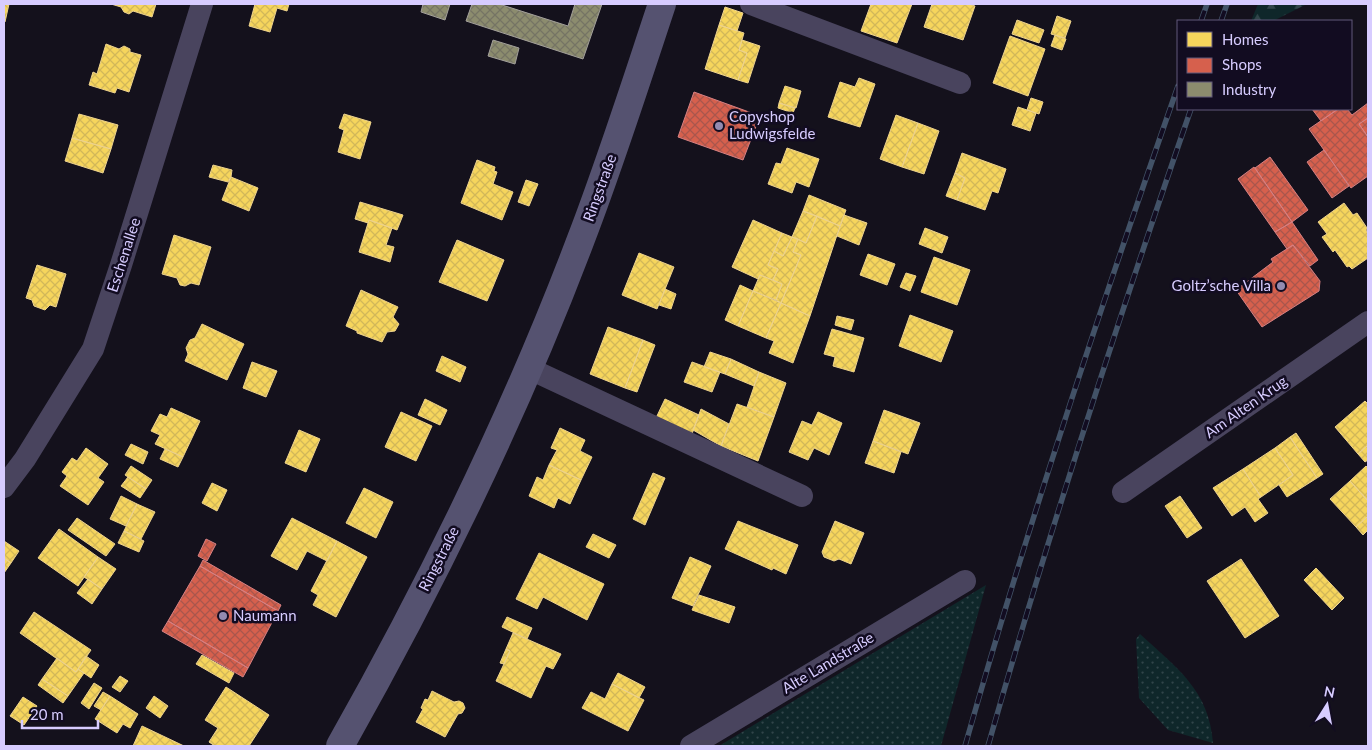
<svg xmlns="http://www.w3.org/2000/svg" width="1372" height="750" viewBox="0 0 1372 750" font-family="Lato,sans-serif">
<style>
.forest{fill:url(#forest-firs)}
.park{fill:url(#park-dots)}
.homes{fill:url(#homes-cross-hatch);stroke:#edd28d}
.shops{fill:url(#shops-cross-hatch);stroke:#d68082}
.industry{fill:url(#industry-cross-hatch);stroke:#a29f9a}
.lines{fill:none;stroke-linecap:round;stroke-linejoin:round}
.street{stroke:#49445e;stroke-width:22}
.secondary{stroke:#555270;stroke-width:28}
.rail-casing{stroke:#425267;stroke-width:5.5}
.rail{stroke:#120c21;stroke-width:4;stroke-dasharray:11;stroke-linecap:butt}
.poi-dot{fill:#938bb0;stroke:#120c21;stroke-width:2}
.labels{text-anchor:middle;stroke-width:5;stroke-linejoin:round;paint-order:stroke}
.poi-label{font-size:15px;fill:#d7ccff;stroke:#120c21;text-anchor:start}
.street-label{font-size:15px;fill:#d7ccff;stroke:#120c21}
</style>
<defs>
<pattern id="forest-firs" width="22" height="20" patternUnits="userSpaceOnUse" patternTransform="scale(1.25)"><rect width="22" height="20" fill="#0f272a"/><path d="M5 1l3.5 6h-7zM16 11l3.5 6h-7z" fill="#31454a"/></pattern>
<pattern id="park-dots" width="8" height="8" patternUnits="userSpaceOnUse" patternTransform="scale(1.25)"><rect width="8" height="8" fill="#0f272a"/><path d="M2 2h.1M6 6h.1" fill="none" stroke="#31454a" stroke-width="1.8" stroke-linecap="round"/></pattern>
<pattern id="homes-cross-hatch" width="8" height="8" patternUnits="userSpaceOnUse" patternTransform="scale(1.25)"><rect width="8" height="8" fill="#f6d55c"/><path d="M0 0l8 8M0 8l8-8" fill="none" stroke="#d2b759"/></pattern>
<pattern id="shops-cross-hatch" width="8" height="8" patternUnits="userSpaceOnUse" patternTransform="scale(1.25)"><rect width="8" height="8" fill="#d6604d"/><path d="M0 0l8 8M0 8l8-8" fill="none" stroke="#a9564d"/></pattern>
<pattern id="industry-cross-hatch" width="8" height="8" patternUnits="userSpaceOnUse" patternTransform="scale(1.25)"><rect width="8" height="8" fill="#8c8c6e"/><path d="M0 0l8 8M0 8l8-8" fill="none" stroke="#757464"/></pattern>
</defs>
<rect width="100%" height="100%" fill="#14111c"/>
<path class="forest" d="M1258 4H1307L1273 21H1251Z"/>
<path class="park" d="M986 585 941 746H719Z
M1140 634C1177 668 1209 690 1213 743L1168 730 1139 698 1136 639Z"/>
<path class="homes" d="M4 4H9L5 22H4Z
M111 4H156L152 17 133 11 129 14 124 12 121 7Z
M255 4H289L287 11 277 8 270 32 249 26Z
M871 4H912L897 43 861 31Z
M932 4H968L975 6 963 40 924 27Z
M725 7 743 13 737 31 719 25Z
M1057 16 1071 21 1065 38 1051 34Z
M1017 20 1044 30 1039 43 1012 34Z
M719 25 744 33 739 50 747 53 738 80 705 69Z
M1055 35 1066 39 1062 50 1051 46Z
M1010 36 1045 49 1028 96 993 83Z
M742 40 760 46 748 83 738 80 747 53 739 50Z
M106 44 119 49 124 46 130 49V52L141 55 129 92 117 88 115 93 89 85 93 72 97 74Z
M859 78 875 84 860 127 828 117 840 82 855 87Z
M785 86 801 91 796 108 779 103Z
M1031 98 1043 102 1039 114 1027 110Z
M779 103 795 108 793 113 778 108Z
M1018 107 1036 113 1030 131 1012 125Z
M79 114 118 125 111 149 72 138Z
M344 114 371 122 360 159 338 152 344 130 339 128Z
M896 115 918 123 902 167 880 159Z
M918 123 939 131 924 174 902 167Z
M72 138 111 149 103 173 65 161Z
M787 148 819 159 809 187 796 182 792 193 768 184 776 163 781 164Z
M962 153 1006 169 998 193 992 191 985 210 957 200 965 178 955 173Z
M477 160 495 167 494 171 497 172 493 184 513 192 502 220 461 203Z
M213 165 232 170 231 177 228 182 209 177Z
M955 173 965 178 957 200 946 196Z
M231 177 258 188 249 211 222 200Z
M526 180 538 184 529 206 518 202Z
M809 195 846 210 840 226 803 211Z
M360 202 403 215 397 230 369 220 368 223 355 219Z
M1344 203 1353 215 1357 213 1367 228 1366 230 1368 234V258L1352 269 1349 266 1347 267 1335 250 1333 252 1322 237 1327 234 1318 222Z
M803 211 817 216 806 243 792 237Z
M844 215 867 223 859 245 837 236Z
M817 216 840 226 810 316 781 303 801 255 793 252 798 239 806 243Z
M369 220 392 228 386 245 394 247 390 262 359 252Z
M753 220 782 233 768 265 778 269 773 280 760 275 758 279 732 267Z
M925 228 948 237 942 253 919 244Z
M782 233 792 237 783 256 774 251Z
M174 235 211 247 199 285 191 283 185 286 180 285 177 278 162 274Z
M792 237 798 239 793 252 801 255 781 303 776 300 782 284 773 280 778 269 768 265 774 251 783 256Z
M457 240 504 260 487 301 439 282Z
M639 253 674 267 657 309 622 295Z
M868 254 895 264 887 285 860 275Z
M934 257 970 270 957 305 921 292Z
M37 265 66 274 56 307 50 305 45 310 34 306 32 300 26 298Z
M906 273 916 276 910 291 900 287Z
M760 275 782 284 776 300 753 291Z
M740 285 753 291 738 326 725 320Z
M665 289 676 294 671 309 659 305Z
M361 290 398 307 393 317 399 324 395 331 387 332 382 342 357 333V331L346 326Z
M753 291 781 303 766 338 738 326Z
M781 303 810 316 793 363 769 353 774 341 766 338Z
M910 315 953 331 941 362 899 346Z
M837 316 854 320 851 330 835 325Z
M202 324 244 344 227 380 185 361 188 354 186 348 190 340 195 338Z
M608 327 643 340 625 388 590 374Z
M832 329 864 338 854 372 833 366 835 357 824 354Z
M643 340 655 345 637 392 625 388Z
M710 352 731 359 725 374 704 367Z
M442 356 466 367 460 382 436 371Z
M731 359 759 372 754 386 725 374Z
M252 362 277 371 266 397 243 388Z
M692 362 720 372 712 392 684 382Z
M759 372 786 383 774 417 747 407Z
M425 399 447 410 440 425 418 415Z
M665 399 699 415 692 434 656 418Z
M1365 401 1368 404V445L1358 454 1335 427Z
M737 404 774 417 758 461 721 446Z
M171 408 200 421 183 457 155 444 160 435 151 431 160 414 167 417Z
M701 409 729 424 721 446 693 430Z
M884 410 920 423 908 454 873 441Z
M401 412 432 426 416 461 385 447Z
M818 412 842 423 829 455 814 448 808 460 789 452 802 421 812 425Z
M560 428 585 440 580 451 592 457 581 480 549 465 557 450 551 448Z
M299 430 320 439 306 472 285 463Z
M1296 433 1323 474 1317 478 1290 437Z
M1290 437 1317 478 1287 497 1279 485 1293 475 1275 448Z
M873 441 901 452 894 473 865 463Z
M131 444 148 452 143 464 125 455Z
M1368 445V460L1365 462 1358 454Z
M86 448 108 464 98 478 104 482 88 505 60 486 67 476 62 472 72 458 77 461Z
M1275 448 1293 475 1261 497 1243 469Z
M165 449 183 457 178 467 160 459Z
M549 465 581 480 570 504 558 498 554 508 529 496 537 477 543 480Z
M131 466 152 480 146 489 125 475Z
M1366 466 1368 468V501L1350 481Z
M1243 469 1261 497 1258 499 1268 513 1255 522 1245 507 1232 516 1213 488Z
M653 473 665 478 645 525 633 519Z
M128 477 146 489 140 498 121 486Z
M1350 481 1368 501V516L1356 527 1330 499Z
M212 483 227 490 217 511 202 503Z
M364 488 393 502 376 538 346 523Z
M121 496 137 504 126 526 110 519Z
M1180 496 1202 528 1187 538 1165 506Z
M137 504 155 512 141 539 124 531Z
M1368 516V530L1363 535 1356 527Z
M77 518 115 544 106 556 68 530Z
M292 518 337 541 327 561 307 551 297 570 271 556Z
M738 521 798 545 786 574 773 568 772 570 725 549Z
M835 521 864 533 851 564 839 559 834 561 824 557 822 552Z
M59 529 98 557 78 586 38 558Z
M124 531 144 541 139 552 118 543Z
M593 534 616 545 609 558 586 547Z
M4 541 19 551 11 563 4 558Z
M337 541 367 557 336 617 313 605 318 595 311 591Z
M539 553 604 584 587 620 543 597 537 609 516 599Z
M98 557 116 569 102 589 84 577Z
M690 557 711 566 693 606 672 598Z
M4 558 11 563 4 573Z
M1241 559 1279 616 1245 638 1207 581Z
M1316 568 1344 598 1332 610 1304 580Z
M88 579 102 589 92 604 77 593Z
M699 595 735 607 729 623 692 610Z
M34 612 91 650 76 672 20 633Z
M507 617 532 628 527 639 502 627Z
M513 633 561 654 553 669 546 666 531 698 496 681 510 651 506 649Z
M506 649 510 651 504 664 500 663Z
M202 655 234 673 229 683 196 664Z
M86 656 99 665 91 678 78 669Z
M57 658 76 672 78 669 84 673 68 696 42 679Z
M618 673 645 687 639 698 612 684Z
M120 676 128 681 120 692 112 687Z
M42 679 68 696 63 703 38 685Z
M94 683 102 688 89 709 81 703Z
M612 684 644 700 628 731 582 708 591 692 605 699Z
M226 687 269 715 249 746H215L209 742 218 728 205 720Z
M432 691 454 702 459 701 463 703 465 708 462 713 458 714 445 737 416 722 423 709 421 708 425 699 428 700Z
M103 692 110 696 101 710 94 706Z
M110 696 138 714 130 728 123 724 117 733 95 719Z
M154 696 168 706 160 718 146 708Z
M23 697 37 706 24 725 10 716Z
M142 726 184 746H133Z"/>
<path class="shops" d="M694 92 760 116 743 160 678 137Z
M1368 103V118L1359 124 1368 137V176L1351 188 1309 129 1338 109H1347L1352 115Z
M1312 109H1338L1321 121Z
M1368 118V137L1359 124Z
M1324 150 1349 186 1332 198 1307 162Z
M1270 157 1308 210 1292 222 1255 168Z
M1254 167 1292 222 1275 232 1238 179Z
M1292 222 1318 260 1310 266 1293 245 1287 249 1275 232Z
M1293 245 1320 281 1319 291 1262 327 1236 290 1273 262 1271 259Z
M206 539 216 544 207 561 198 556Z
M203 560 281 605 278 611 200 566Z
M200 566 278 611 248 668 168 621Z
M168 621 248 668 243 677 162 631Z"/>
<path class="industry" d="M423 4H450L445 20 421 12Z
M472 4H499L568 26 575 4H602L583 59 466 21Z
M493 40 519 48 515 64 488 56Z"/>
<g class="lines">
<path class="street" d="M751 4 960 83
M528 368 802 496
M4 487 25 459 93 349 121 265 202 4
M1123 492 1368 322
M691 746 965 581"/>
<path class="secondary" d="M340 746C432 583 515 414 581 239 611 161 636 82 662 4"/>
<g class="rail-casing">
<path id="rail" d="M1201 21 1207 4
M1221 21 1227 4
M965 746C1028 524 1102 304 1178 86
M988 746C1049 532 1118 320 1191 109"/>
</g>
<use href="#rail" class="rail"/>
</g>
<g class="poi-dot">
<circle cx="719" cy="126" r="5"/>
<circle cx="1281" cy="286" r="5"/>
<circle cx="223" cy="616" r="5"/>
</g>
<g class="labels">
<g class="poi-label">
<text x="729" y="122">Copyshop<tspan x="729" dy="17">Ludwigsfelde</tspan></text>
<text x="1271" y="291" text-anchor="end">Goltz’sche Villa</text>
<text x="233" y="621">Naumann</text>
</g>
<g class="street-label">
<text transform="translate(600 188) rotate(-70)" y="5">Ringstraße</text>
<text transform="translate(124 255) rotate(-72)" y="5">Eschenallee</text>
<text transform="translate(1246 407) rotate(-35)" y="5">Am Alten Krug</text>
<text transform="translate(439 559) rotate(-63)" y="5">Ringstraße</text>
<text transform="translate(828 663) rotate(-31)" y="5">Alte Landstraße</text>
</g>
</g>
<rect width="1372" height="750" fill="none" stroke="#d7ccff" stroke-width="10"/>
<rect x="1177" y="20" width="175" height="90" fill="#120c21" stroke="#61597a"/>
<rect x="1187" y="32" width="25" height="15" fill="#f6d55c" stroke="#61597a"/>
<text x="1222" y="45" font-size="15" fill="#d7ccff">Homes</text>
<rect x="1187" y="58" width="25" height="15" fill="#d6604d" stroke="#61597a"/>
<text x="1222" y="70" font-size="15" fill="#d7ccff">Shops</text>
<rect x="1187" y="82" width="25" height="15" fill="#8c8c6e" stroke="#61597a"/>
<text x="1222" y="95" font-size="15" fill="#d7ccff">Industry</text>
<g transform="translate(1327 705) rotate(11)" stroke="#120c21" stroke-width="4" paint-order="stroke">
<path d="M0-4L9 19L0 12L-9 19Z" fill="#d7ccff"/>
<text y="-8" font-size="14" font-weight="bold" text-anchor="middle" fill="#d7ccff">N</text>
</g>
<path d="M22 720v8h76v-8" fill="none" stroke="#d7ccff" stroke-width="2.5"/>
<text x="30" y="720" font-size="15" fill="#d7ccff" stroke="#120c21" stroke-width="4" paint-order="stroke">20 m</text>
</svg>
